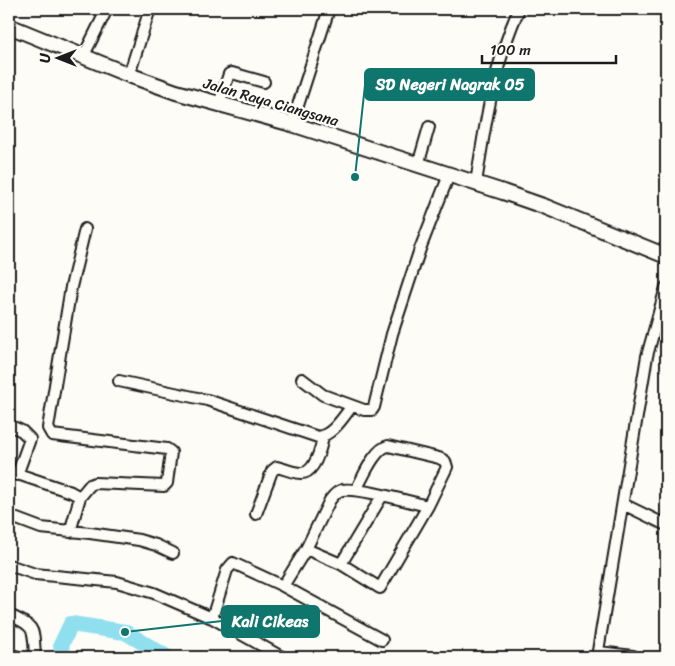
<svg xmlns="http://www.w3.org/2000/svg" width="675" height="666" viewBox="0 0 675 666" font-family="Sriracha,sans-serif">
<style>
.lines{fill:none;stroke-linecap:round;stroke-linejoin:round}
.river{stroke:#90dfee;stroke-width:16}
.street-casing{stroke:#1c1c1c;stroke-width:14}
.secondary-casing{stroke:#1c1c1c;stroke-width:18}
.street{stroke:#fdfcf7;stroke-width:10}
.secondary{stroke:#fdfcf7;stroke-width:14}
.labels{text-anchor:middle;stroke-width:5;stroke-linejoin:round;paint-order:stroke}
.street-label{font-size:15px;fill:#1c1c1c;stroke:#fdfcf7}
.leader{fill:none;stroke:#0f766e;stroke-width:2}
.callout-dot{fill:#0f766e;stroke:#fdfcf7;stroke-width:2}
.callout{fill:#0f766e;stroke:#0f766e;stroke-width:2}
.callout-label{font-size:16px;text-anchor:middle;font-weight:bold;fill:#fff}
</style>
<rect width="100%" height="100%" fill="#fdfcf7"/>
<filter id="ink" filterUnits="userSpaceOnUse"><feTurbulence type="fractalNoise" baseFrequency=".02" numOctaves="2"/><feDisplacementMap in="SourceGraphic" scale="10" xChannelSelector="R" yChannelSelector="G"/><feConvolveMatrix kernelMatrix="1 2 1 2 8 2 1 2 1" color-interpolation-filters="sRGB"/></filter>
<g filter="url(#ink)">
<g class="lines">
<path class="river" d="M63 657 61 645 71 624 125 632 167 657"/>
<g class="street-casing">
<path id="street" d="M83 57 107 9
M129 75 149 12
M219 104 229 74 232 73 264 82
M292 124 329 9
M418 165 429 127
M476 183C485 124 494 64 519 9
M302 379 323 395 364 410H372L374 407 392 334 420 249 449 175
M119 381 207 400 318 437C332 436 344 416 352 406
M9 425 22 431 30 439 17 475
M9 471 71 492 80 497 70 532
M80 497 90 485 95 483 164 486 167 483 171 452 167 449 52 435 48 428 71 287 85 229
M623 504 666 525
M256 514 272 471 277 467C285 469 294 473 301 473 315 474 321 447 323 437
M9 516 41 528 90 533 139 540 156 545 173 553
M306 549 330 500C333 496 337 491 342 490 360 487 409 502 428 506L447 467 445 461 439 458 388 446C374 449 363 478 356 490
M341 564 382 496
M9 565 35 574 117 582 154 593 212 618 282 657
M283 586 306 549 341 564 380 588 428 506
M9 615C37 627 33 629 35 657
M212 618 227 570 233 563 283 586 382 640
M599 652 633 656
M9 654 18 657
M597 657 647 356 666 287"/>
</g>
<g class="secondary-casing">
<path id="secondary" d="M9 26 129 75 176 92 292 124 503 192 546 207 666 256"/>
</g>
<use href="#street" class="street"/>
<use href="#secondary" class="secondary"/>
</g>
</g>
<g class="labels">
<g class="street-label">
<text transform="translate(271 102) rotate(16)" y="5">Jalan Raya Ciangsana</text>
</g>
</g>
<path class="leader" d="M355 177L365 85M125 632L222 621"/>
<g class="callout-dot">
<circle cx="355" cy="177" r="5"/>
<circle cx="125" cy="632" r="5"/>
</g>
<g class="callout">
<rect x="365" y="69" width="169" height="31" rx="5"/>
<rect x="222" y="606" width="97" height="31" rx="5"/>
</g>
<g class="callout-label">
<text x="450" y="90">SD Negeri Nagrak 05</text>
<text x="270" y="627">Kali Cikeas</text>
</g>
<rect width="675" height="666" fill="none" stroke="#fdfcf7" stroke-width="30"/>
<rect x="15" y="15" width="645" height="636" fill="none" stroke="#1c1c1c" stroke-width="2" filter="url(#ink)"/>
<g transform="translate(58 58) rotate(270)" stroke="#fdfcf7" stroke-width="4" paint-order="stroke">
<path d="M0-4L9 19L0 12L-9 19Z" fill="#1c1c1c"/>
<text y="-8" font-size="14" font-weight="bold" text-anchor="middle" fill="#1c1c1c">U</text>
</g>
<path d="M482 55v8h134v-8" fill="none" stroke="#1c1c1c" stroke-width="2.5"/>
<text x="490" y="55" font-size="15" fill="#1c1c1c" stroke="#fdfcf7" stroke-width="4" paint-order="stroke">100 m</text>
</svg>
